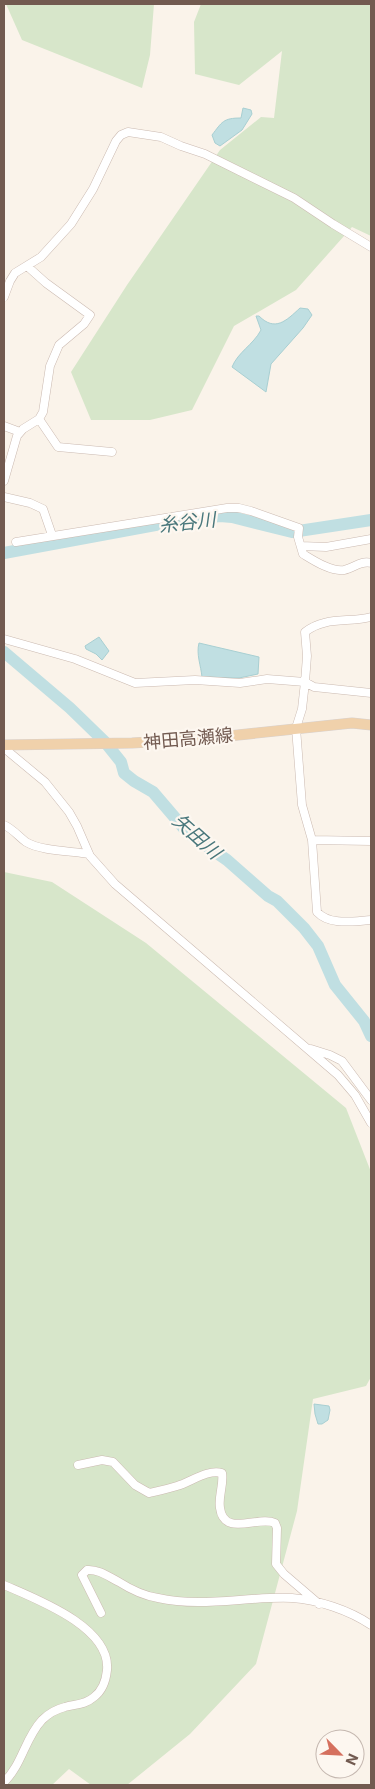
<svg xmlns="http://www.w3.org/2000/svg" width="375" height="1789" viewBox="0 0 375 1789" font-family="Inter,'Noto Sans JP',sans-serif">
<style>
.green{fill:#d7e6ca}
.water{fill:#c0dfe2;stroke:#a8cfd2}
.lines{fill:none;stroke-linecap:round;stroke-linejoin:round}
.river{stroke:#c0dfe2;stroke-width:12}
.minor-casing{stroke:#cbbab1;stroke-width:9}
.major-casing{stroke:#d8d1ce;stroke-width:11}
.minor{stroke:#fff;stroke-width:8}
.major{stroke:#f0d1ab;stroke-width:10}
.labels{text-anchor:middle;stroke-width:4.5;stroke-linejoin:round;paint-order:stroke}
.street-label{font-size:18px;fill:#725a50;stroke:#fdf7f0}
.water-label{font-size:19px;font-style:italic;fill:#49777b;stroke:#fdf7f0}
</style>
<rect width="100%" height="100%" fill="#faf3ea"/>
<path class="green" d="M6 4H154L150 55 142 88 22 40Z
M201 4H371V236L352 227 296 290 234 326 192 410 150 420H91L71 372 127 285 220 150 261 117 274 118 282 51 239 85 195 74 194 22Z
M4 872 52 882 146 943 346 1108 371 1172V1377L366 1386 313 1399 297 1511 256 1664 190 1734 127 1785H91L69 1769 52 1785H4Z"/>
<path class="water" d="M243 108 251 110 252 114 242 130 220 146 215 143 212 135C222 122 223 118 241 118Z
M300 308 308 309 312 315 303 328 271 364 266 392 232 367C238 352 253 345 261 330L256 316H259C275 332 286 321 300 308Z
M99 637 109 651 102 660 96 654 86 649 85 646Z
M199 643 259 657 258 674 239 678 202 677C201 666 196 654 199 643Z
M314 1404 329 1406 330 1410 328 1420 322 1424H318L315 1414Z"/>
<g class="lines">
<path class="river" d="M4 553 177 521 220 516 232 517 292 532 371 520
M4 652 70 708 105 742 121 762 124 773 134 781 153 792 188 833 227 860 268 896 277 901 304 928 318 946 335 985 364 1021 371 1036"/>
<g class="minor-casing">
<path id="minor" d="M4 297 10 281 15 273 41 257 71 224 93 189 116 141 121 135 128 132 161 137 181 146 205 154 294 198 333 224 371 247
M39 419 58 447 112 452
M4 426 20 432
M4 481 17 436 23 429 39 419 43 412 50 366 59 345 84 324 90 315 46 283 27 266
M4 497 30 503 43 509 52 535
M16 542 227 508H239L251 511 299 528 298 537 303 554C313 560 331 572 344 570 354 568 361 560 371 563
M301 546 326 547 371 539
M371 617C349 623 325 616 305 632L307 656 305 682 314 687 371 693
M4 639 75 659 135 683 195 680 240 683 267 679 305 682 302 709 296 728 302 805 312 840 317 912C330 926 354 921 371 920
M4 748 45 782 69 812 77 826 90 856 115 884 338 1075 355 1095 371 1123
M4 825C13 829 18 836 26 842 41 851 71 851 89 854
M312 840 371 841
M311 1049 330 1055 342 1061 371 1100
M78 1465 102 1460 113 1462 135 1485 149 1493C158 1491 168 1489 177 1486 191 1482 207 1469 222 1473 224 1485 218 1496 220 1508 224 1538 259 1515 275 1523L277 1528 276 1564 284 1574 319 1604
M4 1585C36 1599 111 1627 107 1670 106 1680 102 1691 94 1697 85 1705 75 1704 65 1707 57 1709 48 1714 42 1720 25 1738 22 1765 4 1782
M101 1613 82 1575 87 1570C99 1569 109 1577 119 1582 130 1589 145 1596 158 1598 202 1608 247 1596 292 1598 318 1600 349 1610 371 1625"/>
</g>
<g class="major-casing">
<path id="major" d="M4 745 132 743 200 739 352 723 371 725"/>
</g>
<use href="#minor" class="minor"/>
<use href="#major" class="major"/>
</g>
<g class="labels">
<g class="street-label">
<text transform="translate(188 739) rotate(-5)" y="6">神田高瀬線</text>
</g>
<g class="water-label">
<text transform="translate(187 522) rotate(-6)" y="7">糸谷川</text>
<text transform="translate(197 836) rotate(42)" y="7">矢田川</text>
</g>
</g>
<rect width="375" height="1789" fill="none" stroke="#725a50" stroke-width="10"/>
<g transform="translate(340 1754) rotate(114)"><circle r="24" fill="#fdf7f0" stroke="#c5b8b0"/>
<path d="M0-4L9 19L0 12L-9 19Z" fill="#d5705e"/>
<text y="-8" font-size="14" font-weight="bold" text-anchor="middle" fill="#725a50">N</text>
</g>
</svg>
